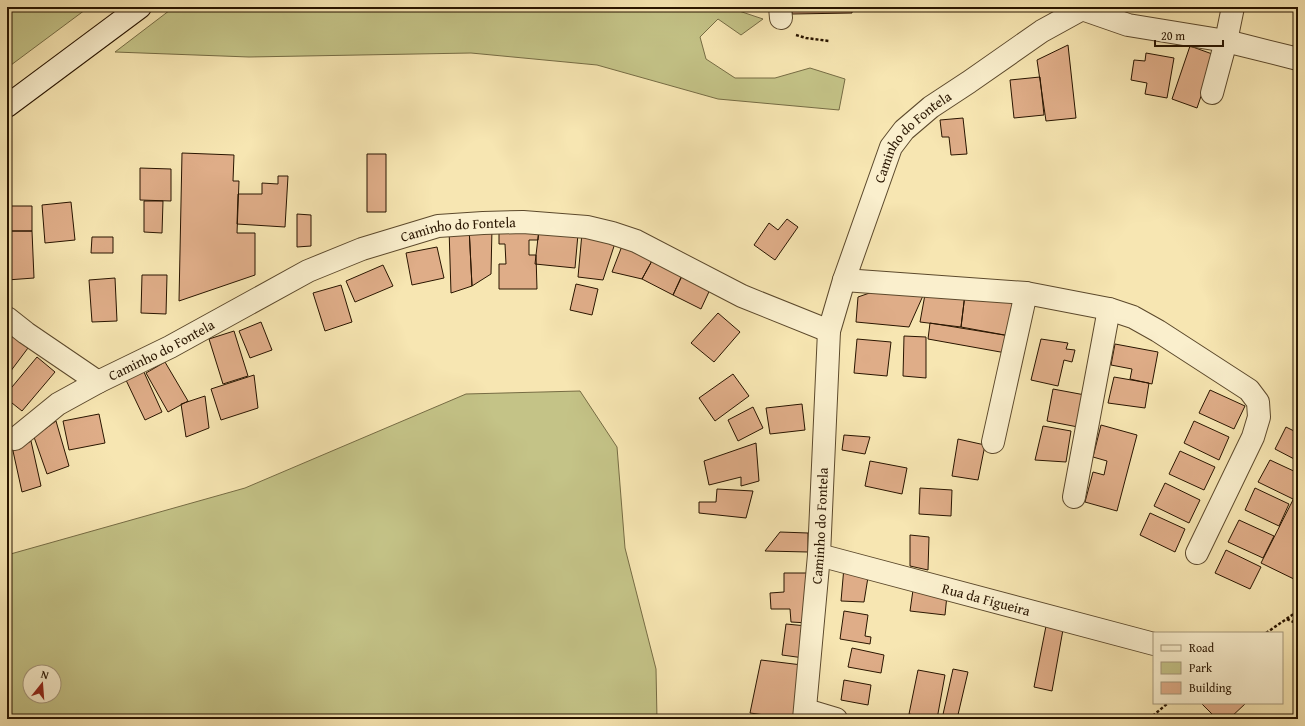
<svg xmlns="http://www.w3.org/2000/svg" width="1305" height="726" viewBox="0 0 1305 726" font-family="'Gentium Book Plus',serif">
<style>
.green{fill:#c4c387;stroke:#766c44;fill-rule:evenodd}
.building{fill:#dfad88;stroke:#291500}
.lines{fill:none;stroke-linecap:round;stroke-linejoin:round}
.street-casing{stroke:#5c492c;stroke-width:24}
.secondary-casing{stroke:#291500;stroke-width:24}
.path{stroke:#291500;stroke-width:2.5;stroke-dasharray:3 2;stroke-linecap:butt}
.street{stroke:#faefcd;stroke-width:22}
.secondary{stroke:#faefcd;stroke-width:22}
.labels{text-anchor:middle;stroke-width:3;stroke-linejoin:round;paint-order:stroke}
.street-label{font-size:14px;fill:#291500;stroke:#faefcd}
</style>
<rect width="100%" height="100%" fill="#f7e6b2"/>
<filter id="stains"><feTurbulence type="fractalNoise" baseFrequency=".005" numOctaves="4"/><feColorMatrix values="0 0 0 0 .2 0 0 0 0 .09 0 0 0 0 .02 0 0 0 .5 -.17"/></filter>
<radialGradient id="worn" r=".72"><stop offset=".6" stop-color="#630" stop-opacity="0"/><stop offset="1" stop-color="#630" stop-opacity=".3"/></radialGradient>
<path class="green" d="M7 7H89L7 68Z
M174 7H737L736 10 763 19 741 35 718 19 700 37 706 59 735 78H775L810 68 845 79 839 110 718 99 597 65 471 53 249 57 115 52Z
M580 391 617 447 625 548 656 669 657 719H7V555L245 488 466 394ZM30 672H54V696H30Z"/>
<path class="building" d="M792 7H852V13L792 14Z
M1068 45 1076 118 1046 121 1037 60Z
M1190 46 1215 55 1197 108 1172 99Z
M1146 53 1174 58 1167 98 1145 94 1147 83 1131 80 1134 60 1145 61Z
M1040 77 1044 115 1014 118 1010 80Z
M963 118 967 154 951 155 949 137H942L940 120Z
M182 153 234 155 233 181H239L237 233H255V275L179 301Z
M367 154H386V212H367Z
M140 168 171 169V201L140 200Z
M278 176H288L285 227 237 224 238 194H262V183L278 184Z
M144 201H163L162 233 144 232Z
M71 202 75 240 45 243 42 205Z
M7 206H32V231H7Z
M297 214 311 215V246L297 247Z
M787 219 798 227 775 260 754 245 769 223 778 230Z
M469 227 472 286 451 293 449 228Z
M469 227 492 228 491 274 472 286Z
M499 228 539 229 538 240H529V255H536L537 289H499V264H506L505 244H499Z
M539 229 578 234 575 268 535 264Z
M7 231H32L34 278 7 280Z
M582 233 617 237 603 280 578 277Z
M92 237H113V253H91Z
M622 246 653 259 642 279 612 272Z
M437 247 444 278 412 285 406 253Z
M653 259 682 275 673 295 642 279Z
M383 265 393 286 355 302 346 281Z
M685 270 713 283 701 309 673 295Z
M142 275H167L166 314 141 313Z
M115 278 117 321 92 322 89 280Z
M576 284 598 289 592 315 570 310Z
M341 285 352 322 325 331 313 293Z
M881 289H926L909 327 856 322 858 297Z
M926 289 965 294 961 327 920 322Z
M965 294 1015 302 1010 336 961 327Z
M718 313 740 332 714 362 691 343Z
M261 322 272 350 250 358 239 331Z
M930 323 1010 336 1006 353 928 339Z
M234 331 248 376 223 384 209 339Z
M7 332 28 348 7 376Z
M904 336 926 337V378L903 376Z
M857 339 891 342 887 376 854 373Z
M1041 339 1068 343 1066 349 1075 350 1072 362 1064 360 1058 386 1031 380Z
M1115 344 1158 352 1152 384 1130 379 1132 369 1111 365Z
M37 357 55 372 22 411 7 399V393Z
M165 362 188 401 168 412 146 373Z
M143 370 162 412 145 420 125 378Z
M733 374 749 396 715 421 699 398Z
M254 375 258 408 221 420 211 389Z
M1114 377 1149 383 1145 408 1108 403Z
M1053 389 1085 395 1078 427 1047 421Z
M1210 390 1245 406 1234 429 1199 413Z
M205 396 209 428 186 437 181 404Z
M802 404 805 430 770 434 766 408Z
M753 407 763 428 738 441 728 420Z
M99 414 105 443 69 450 63 421Z
M56 421 69 466 47 474 34 437Z
M1194 421 1229 437 1219 460 1184 443Z
M1101 425 1137 435 1117 511 1085 502 1093 472 1104 475 1107 461 1093 457Z
M1043 426 1071 431 1066 462 1035 460Z
M1286 427 1298 433V461L1275 449Z
M844 435 870 437 865 454 842 450Z
M958 439 985 445 978 480 952 476Z
M31 441 41 486 22 492 13 451Z
M756 443 759 481 741 486V477L709 485 704 461Z
M1180 451 1215 467 1204 490 1169 474Z
M1270 460 1298 473V489L1293 499 1258 482Z
M870 461 907 468 902 494 865 486Z
M1165 483 1200 500 1189 523 1154 506Z
M920 488 952 490 951 516 919 514Z
M1255 488 1289 504 1279 526 1245 510Z
M717 489 753 491 746 518 699 513V502H716Z
M1298 490V581L1261 563Z
M1150 513 1185 529 1175 552 1140 535Z
M1239 520 1274 536 1263 558 1228 542Z
M780 532 808 533V552L765 551Z
M910 535 929 537 928 570 910 566Z
M1226 550 1261 567 1250 589 1215 573Z
M844 567 869 571 864 602 841 601Z
M784 573H807L808 623 791 622 790 609H771L770 593 784 592Z
M913 590 947 595 945 615 910 611Z
M844 611 868 615 865 636 871 637 870 644 840 639Z
M1047 621 1064 624 1052 691 1034 687Z
M786 624 807 626 804 658 782 655Z
M852 648 884 655 881 673 848 667Z
M761 660 802 665 794 719 750 713Z
M953 669 968 672 957 719H942Z
M918 670 945 675 937 719 909 714Z
M844 680 871 685 868 705 841 700Z
M1201 703H1246L1229 719H1217Z"/>
<g class="lines">
<g class="street-casing">
<g id="street">
<path d="M780 7 781 18"/>
<path d="M1082 9 1128 25 1226 41 1298 59"/>
<path d="M1212 93 1226 41 1233 7"/>
<path d="M844 280 1026 293 1109 309 1133 317 1158 331 1249 390 1258 402 1259 417 1253 437 1197 553"/>
<path d="M7 318 26 333 98 382"/>
<path id="s1" d="M15 439 58 404 98 382 170 347 308 271 362 249 438 226 483 223 523 222 587 227 612 233 636 241 742 296 829 331"/>
<path d="M993 442 1026 293"/>
<path d="M1074 497 1109 309"/>
<path id="s2" d="M819 555 1154 644"/>
<path d="M806 710 836 719"/>
<path id="s3" d="M804 719 819 555 829 331 844 280 891 147 904 130 931 107 969 82 1042 31 1082 9"/>
</g>
</g>
<g class="secondary-casing">
<path id="secondary" d="M7 106 140 7"/>
</g>
<path class="path" d="M796 35 806 38 829 41
M1287 619 1298 624
M1266 633 1298 611
M1149 719 1168 703"/>
<use href="#street" class="street"/>
<use href="#secondary" class="secondary"/>
</g>
<g class="labels">
<g class="street-label">
<text dy="5" stroke="none"><textPath href="#s3" startOffset="604">Caminho do Fontela</textPath></text>
<text dy="5" stroke="none"><textPath href="#s1" startOffset="496">Caminho do Fontela</textPath></text>
<text dy="5" stroke="none"><textPath href="#s1" startOffset="172">Caminho do Fontela</textPath></text>
<text dy="5" stroke="none"><textPath href="#s3" startOffset="194">Caminho do Fontela</textPath></text>
<text dy="5" stroke="none"><textPath href="#s2" startOffset="173">Rua da Figueira</textPath></text>
</g>
</g>
<rect width="1305" height="726" fill="none" stroke="#f7e6b2" stroke-width="24"/>
<rect x="8" y="8" width="1289" height="710" fill="none" stroke="#291500" stroke-width="2"/>
<rect x="12" y="12" width="1281" height="702" fill="none" stroke="#291500"/>
<rect x="1153" y="632" width="130" height="72" fill="#faefcd" stroke="#a6987b"/>
<rect x="1161" y="645" width="20" height="6" fill="#faefcd" stroke="#a6987b"/>
<text x="1189" y="652" font-size="12" fill="#291500">Road</text>
<rect x="1161" y="662" width="20" height="12" fill="#c4c387" stroke="#a6987b"/>
<text x="1189" y="672" font-size="12" fill="#291500">Park</text>
<rect x="1161" y="682" width="20" height="12" fill="#dfad88" stroke="#a6987b"/>
<text x="1189" y="692" font-size="12" fill="#291500">Building</text>
<g transform="translate(42 684) rotate(17)"><circle r="19" fill="#faefcd" stroke="#a6987b"/>
<path d="M0-3L7 15L0 10L-7 15Z" fill="#8f2418"/>
<text y="-6" font-size="11" font-weight="bold" text-anchor="middle" fill="#291500">N</text>
</g>
<path d="M1155 40v6h68v-6" fill="none" stroke="#291500" stroke-width="2"/>
<text x="1161" y="40" font-size="12" fill="#291500" stroke="#faefcd" stroke-width="3" paint-order="stroke">20 m</text>
<rect width="100%" height="100%" filter="url(#stains)"/>
<rect width="100%" height="100%" fill="url(#worn)"/>
</svg>
